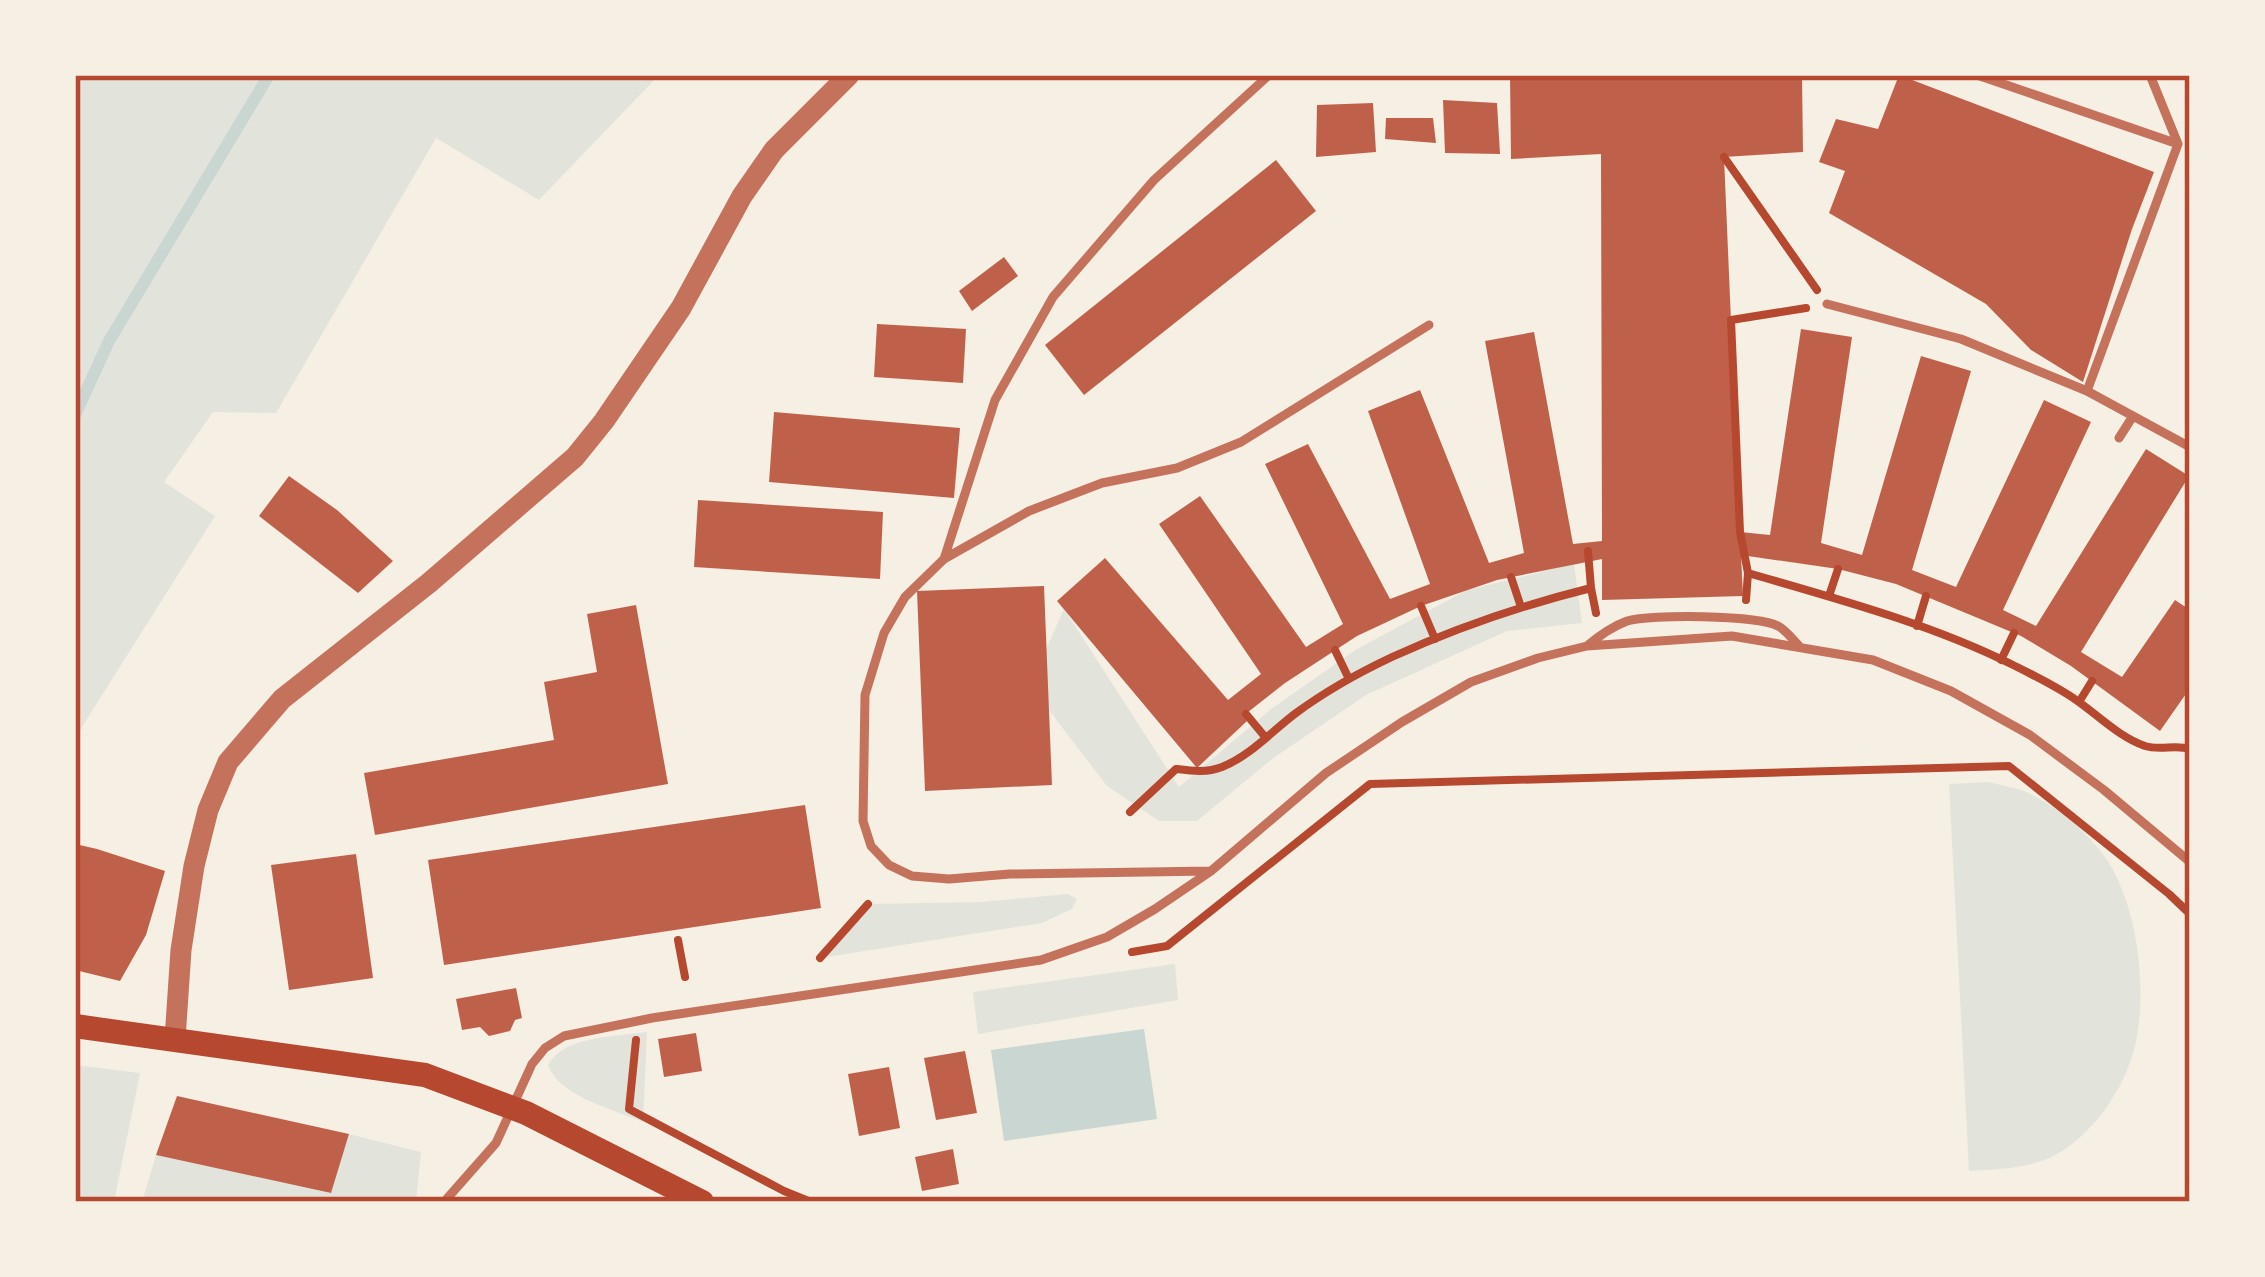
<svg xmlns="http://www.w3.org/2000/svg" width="2265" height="1277" viewBox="0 0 2265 1277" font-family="Overpass,sans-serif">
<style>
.green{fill:#e2e4dc}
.water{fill:#c9d6d2}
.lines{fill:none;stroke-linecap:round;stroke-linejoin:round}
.stream{stroke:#c9d6d2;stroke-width:12}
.building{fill:#bf614a}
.path{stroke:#b5482f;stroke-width:8}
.service{stroke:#c5725c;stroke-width:9}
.tertiary{stroke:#c5725c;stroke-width:21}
.secondary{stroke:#b5482f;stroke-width:24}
.neatline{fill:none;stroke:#b5482f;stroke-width:4.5}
</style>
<rect width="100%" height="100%" fill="#f6efe4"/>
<path class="green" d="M75 75H659L539 200 436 138 276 413 213 412 164 482 215 516 75 738Z
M1574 564 1582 623 1507 631 1366 695 1272 759 1197 821H1159L1107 786 1048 709 1046 649 1064 609 1179 787 1271 709 1357 649 1467 590Z
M1988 782C1999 785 2013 787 2024 791 2053 803 2084 829 2103 854 2138 901 2149 994 2134 1050 2124 1089 2093 1133 2059 1153 2031 1169 2000 1169 1969 1171L1949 784Z
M1068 894 1077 899 1072 909 1042 923 820 958 868 904 981 902Z
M1175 964 1178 1000 978 1034 973 992Z
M647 1032 643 1122C615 1110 558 1096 548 1065 564 1035 617 1037 647 1032Z
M75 1065 140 1073 114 1202H75Z
M349 1134 421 1152 416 1202H142L156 1155 330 1193Z"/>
<path class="water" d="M1144 1029 1157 1119 1004 1141 991 1050Z"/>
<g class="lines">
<path class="stream" d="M75 415 109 341 269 75"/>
</g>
<path class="building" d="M1510 75H1802L1803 152 1724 157 1740 532 1770 535 1801 329 1852 337 1821 543 1862 555 1921 356 1971 371 1912 570 1956 587 2044 400 2091 422 2003 610 2036 626 2146 449 2189 476 2081 652 2122 677 2175 600 2190 610V688L2160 731 2071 666 2021 636 1896 584 1838 569 1741 555 1743 596 1602 600V559L1497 580 1421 606 1357 636 1285 683 1243 716 1247 721 1197 768 1057 601 1105 558 1228 700 1261 674 1159 524 1200 496 1306 647 1343 624 1265 464 1308 444 1390 599 1430 584 1368 411 1420 390 1489 563 1524 553 1485 341 1534 332 1573 544 1602 541 1601 154 1511 159Z
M1899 75 2154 172 2132 229 2083 382 2031 350 1986 304 1829 213 1845 171 1819 162 1836 119 1878 129Z
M1443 100 1497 103 1500 154 1445 153Z
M1373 103 1376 152 1316 157 1317 105Z
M1386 118H1433L1436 143 1385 139Z
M1276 160 1316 211 1084 395 1045 345Z
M1004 257 1018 276 972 311 959 291Z
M877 324 966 329 963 383 874 377Z
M774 412 960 428 954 498 769 482Z
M289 476 337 510 393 561 358 593 259 516Z
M698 500 883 512 880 579 694 567Z
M1044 586 1052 785 925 791 917 591Z
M636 605 668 784 375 835 364 773 554 740 544 682 597 672 587 614Z
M805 805 821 908 444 965 428 860Z
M75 844 97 849 165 871 146 935 120 981 75 970Z
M356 854 373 978 289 990 271 865Z
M516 988 522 1018 515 1020 510 1031 489 1036 480 1027 462 1030 456 999Z
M696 1033 702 1071 664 1077 658 1039Z
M965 1051 977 1113 936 1120 924 1058Z
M889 1067 900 1128 859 1136 848 1074Z
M177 1096 349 1134 331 1193 156 1155Z
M953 1149 959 1184 922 1191 915 1157Z"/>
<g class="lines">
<path class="path" d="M1724 157 1817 290
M1588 551 1591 588
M1748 573C1837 599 1928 623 2011 664 2033 675 2056 686 2076 700 2098 715 2119 737 2145 746 2161 751 2175 744 2190 749
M1511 577 1521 607
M1829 596 1838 569
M1746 600 1748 573 1740 532 1731 320 1806 308
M1421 606 1435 639
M1917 626 1926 596
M1335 650 1349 679
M2001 660 2014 633
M2079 702 2092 681
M1246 714 1266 738
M1130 812 1176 769C1192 771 1207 773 1222 767 1250 756 1272 731 1296 713 1326 691 1358 673 1392 657 1456 628 1523 605 1591 588L1596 613
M678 940 685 977
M1132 952 1167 946 1370 784 2009 766 2169 894 2190 914
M820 958 868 904
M636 1040 629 1109 784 1191 811 1202"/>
<path class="service" d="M1977 75 2178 144
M1827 304 1961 339 2087 391 2190 447
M2087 391 2178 144 2150 75
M2119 438 2133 416
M944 559 995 400 1053 297 1154 180 1269 75
M1587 646C1600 635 1611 627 1627 621 1650 614 1758 615 1778 626 1786 630 1793 640 1799 646
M1211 871 1010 874 949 879 912 876 889 865 871 846 863 821 865 695 884 633 905 597 944 559 1029 511 1102 483 1177 468 1241 442 1429 325
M444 1202 496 1143 532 1064 545 1048 564 1036 652 1018 1041 960 1107 937 1155 909 1211 871 1326 773 1402 722 1471 682 1538 658 1587 646 1732 636 1873 660 1951 691 2030 735 2104 790 2190 862"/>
<path class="tertiary" d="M175 1039 181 950 194 866 208 810 228 762 282 699 429 583 575 457 604 421 681 308 742 196 774 150 849 75"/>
<path class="secondary" d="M75 1026 425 1075 526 1113 702 1202"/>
</g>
<rect width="2265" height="1277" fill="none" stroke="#f6efe4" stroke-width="156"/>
<rect x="78" y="78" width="2109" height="1121" class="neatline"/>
</svg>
